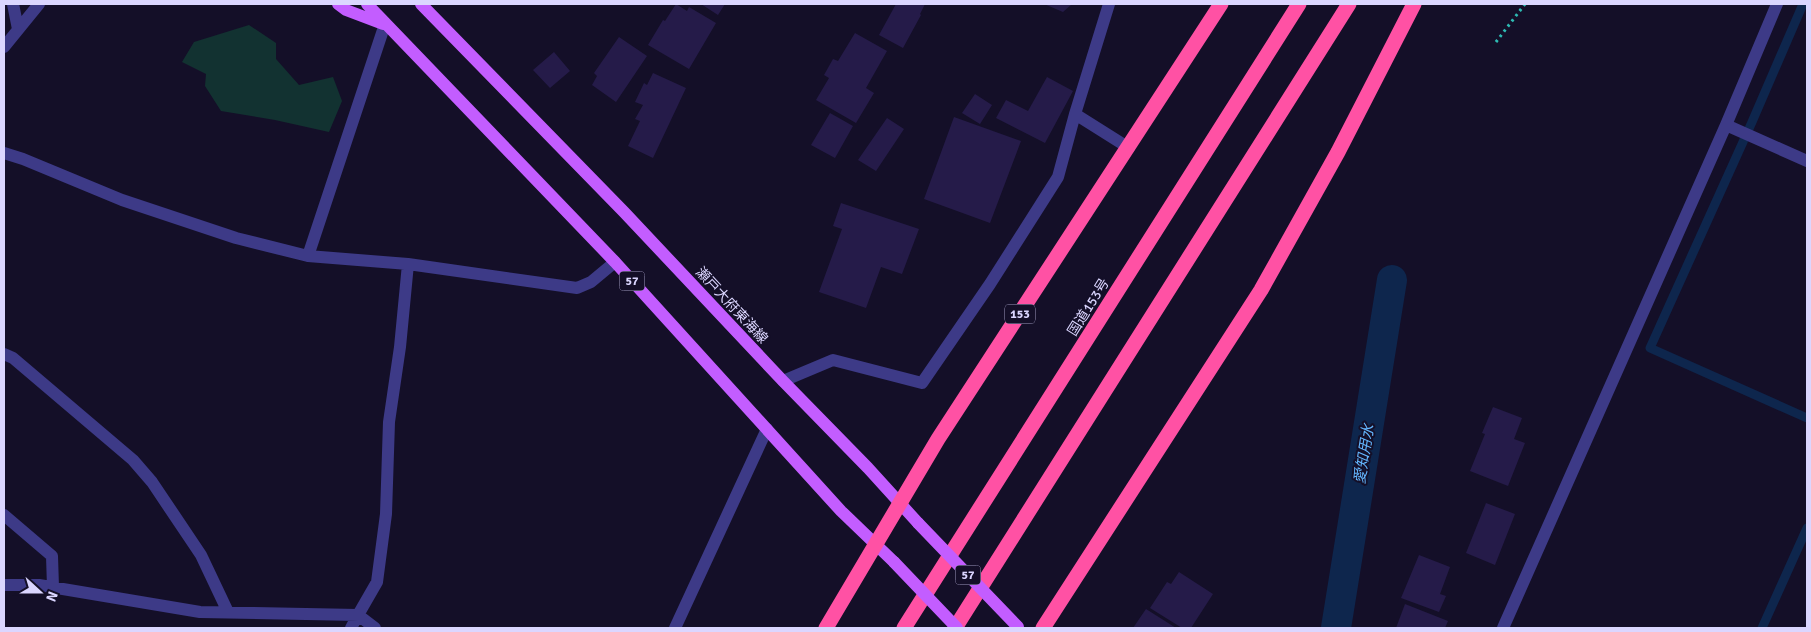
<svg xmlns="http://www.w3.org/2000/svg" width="1811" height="632" viewBox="0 0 1811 632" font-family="Signika,'Noto Sans JP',sans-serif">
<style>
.green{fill:#123231}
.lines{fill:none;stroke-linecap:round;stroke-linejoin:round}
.stream{stroke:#0e264d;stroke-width:9}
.canal{stroke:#0e264d;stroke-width:30}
.building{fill:#251b49}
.path{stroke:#2ebbb3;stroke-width:3;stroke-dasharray:2.5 4;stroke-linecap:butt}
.minor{stroke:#3d3a87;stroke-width:12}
.major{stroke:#c35dff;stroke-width:12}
.highway{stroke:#ff51a4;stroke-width:15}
.major-bridge{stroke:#c35dff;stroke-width:12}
.labels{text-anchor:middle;stroke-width:4;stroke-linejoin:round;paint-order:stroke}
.shield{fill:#140f28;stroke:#9f9abe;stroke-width:1}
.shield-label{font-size:12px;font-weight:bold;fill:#dbd6ff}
.street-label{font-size:14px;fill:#dbd6ff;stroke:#140f28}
.water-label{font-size:15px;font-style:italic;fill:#64b7ff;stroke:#140f28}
</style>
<rect width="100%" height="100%" fill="#140f28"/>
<path class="green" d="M249 25 276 43V59L299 85 333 77 342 101 329 132 275 120 221 111 205 86 206 74 182 62 194 42Z"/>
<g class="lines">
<path class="stream" d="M1803 4 1752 122 1650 348 1807 418
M1762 628 1807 528"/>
<path class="canal" d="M1336 628 1392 280"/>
</g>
<path class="building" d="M676 4 687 11 689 7 716 23 689 69 648 45 663 20 665 21Z
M701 4H725L718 15Z
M896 4H925L920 14 921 15 903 48 879 35Z
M1044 4H1072L1063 12Z
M855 33 887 51 866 88 874 93 856 123 816 100 829 78 824 75 833 59 838 61Z
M619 37 647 56 616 102 592 85 597 76 594 73Z
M554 52 570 71 550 88 533 70Z
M653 73 686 88 653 158 628 146 640 121 635 119 643 105 635 102 644 83 647 85Z
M1047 77 1073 91 1045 143 996 118 1006 100 1028 111Z
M975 94 992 105 980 124 962 113Z
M830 113 853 126 835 158 811 145Z
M954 117 1021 141 990 223 924 199Z
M887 118 904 129 876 171 858 160Z
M841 203 919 229 902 274 881 267 866 308 819 292 842 229 833 226Z
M1493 407 1522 418 1514 439 1525 443 1508 486 1470 471 1485 434 1482 433Z
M1486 503 1515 514 1495 565 1466 553Z
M1419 555 1450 567 1440 594 1446 596 1439 612 1401 598Z
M1179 572 1213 594 1191 628H1182L1150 608 1167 582 1171 584Z
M1405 604 1448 621 1445 628H1396Z
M1146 609 1176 628H1133Z"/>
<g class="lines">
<path class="path" d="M1496 42 1525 4"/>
<path class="minor" d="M13 4 18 29
M1109 4 1075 114 1129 148
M4 47 39 4
M1726 125 1807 161
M4 153 23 159 122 200 236 238 308 256 408 264 577 288 591 282 615 262
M308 256 385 24
M4 354 13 358 133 460 152 482 201 555 228 612
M783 381 833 360 922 383 990 284 1058 177 1075 114
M4 515 52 556 53 587
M4 585H39L200 612 358 615 351 628
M375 628 358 615 377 582 386 514 389 422 400 347 408 264
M675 628 767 429
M1503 628 1726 125 1777 4"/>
<path class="major" d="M338 4 346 10 383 24
M367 4 615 262 841 511 894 562
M421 4 624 212 783 381 868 468 918 523"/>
<path class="highway" d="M826 628 938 439 1221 4
M904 628 1299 4
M955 628 1349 4
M1043 628 1261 290 1338 152 1414 4"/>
<path class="major-bridge" d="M918 523 1018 627
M894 562 957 628"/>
</g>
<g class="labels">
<g class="shield">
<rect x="619.5" y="271.5" width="25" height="19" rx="4"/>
<rect x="1005" y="304.5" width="30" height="19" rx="4"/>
<rect x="955.5" y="565.5" width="25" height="19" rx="4"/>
</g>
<g class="shield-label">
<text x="632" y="285">57</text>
<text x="1020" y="318">153</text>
<text x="968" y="579">57</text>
</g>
<g class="street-label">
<text transform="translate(732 305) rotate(47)" y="5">瀬戸大府東海線</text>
<text transform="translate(1088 307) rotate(-58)" y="5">国道153号</text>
</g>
<g class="water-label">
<text transform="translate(1364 454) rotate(-81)" y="5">愛知用水</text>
</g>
</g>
<rect width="1811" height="632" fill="none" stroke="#dbd6ff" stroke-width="10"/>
<g transform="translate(40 592) rotate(111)" stroke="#140f28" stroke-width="4" paint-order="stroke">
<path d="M0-4L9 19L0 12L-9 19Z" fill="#dbd6ff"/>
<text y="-8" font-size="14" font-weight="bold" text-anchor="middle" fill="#dbd6ff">N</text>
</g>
</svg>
